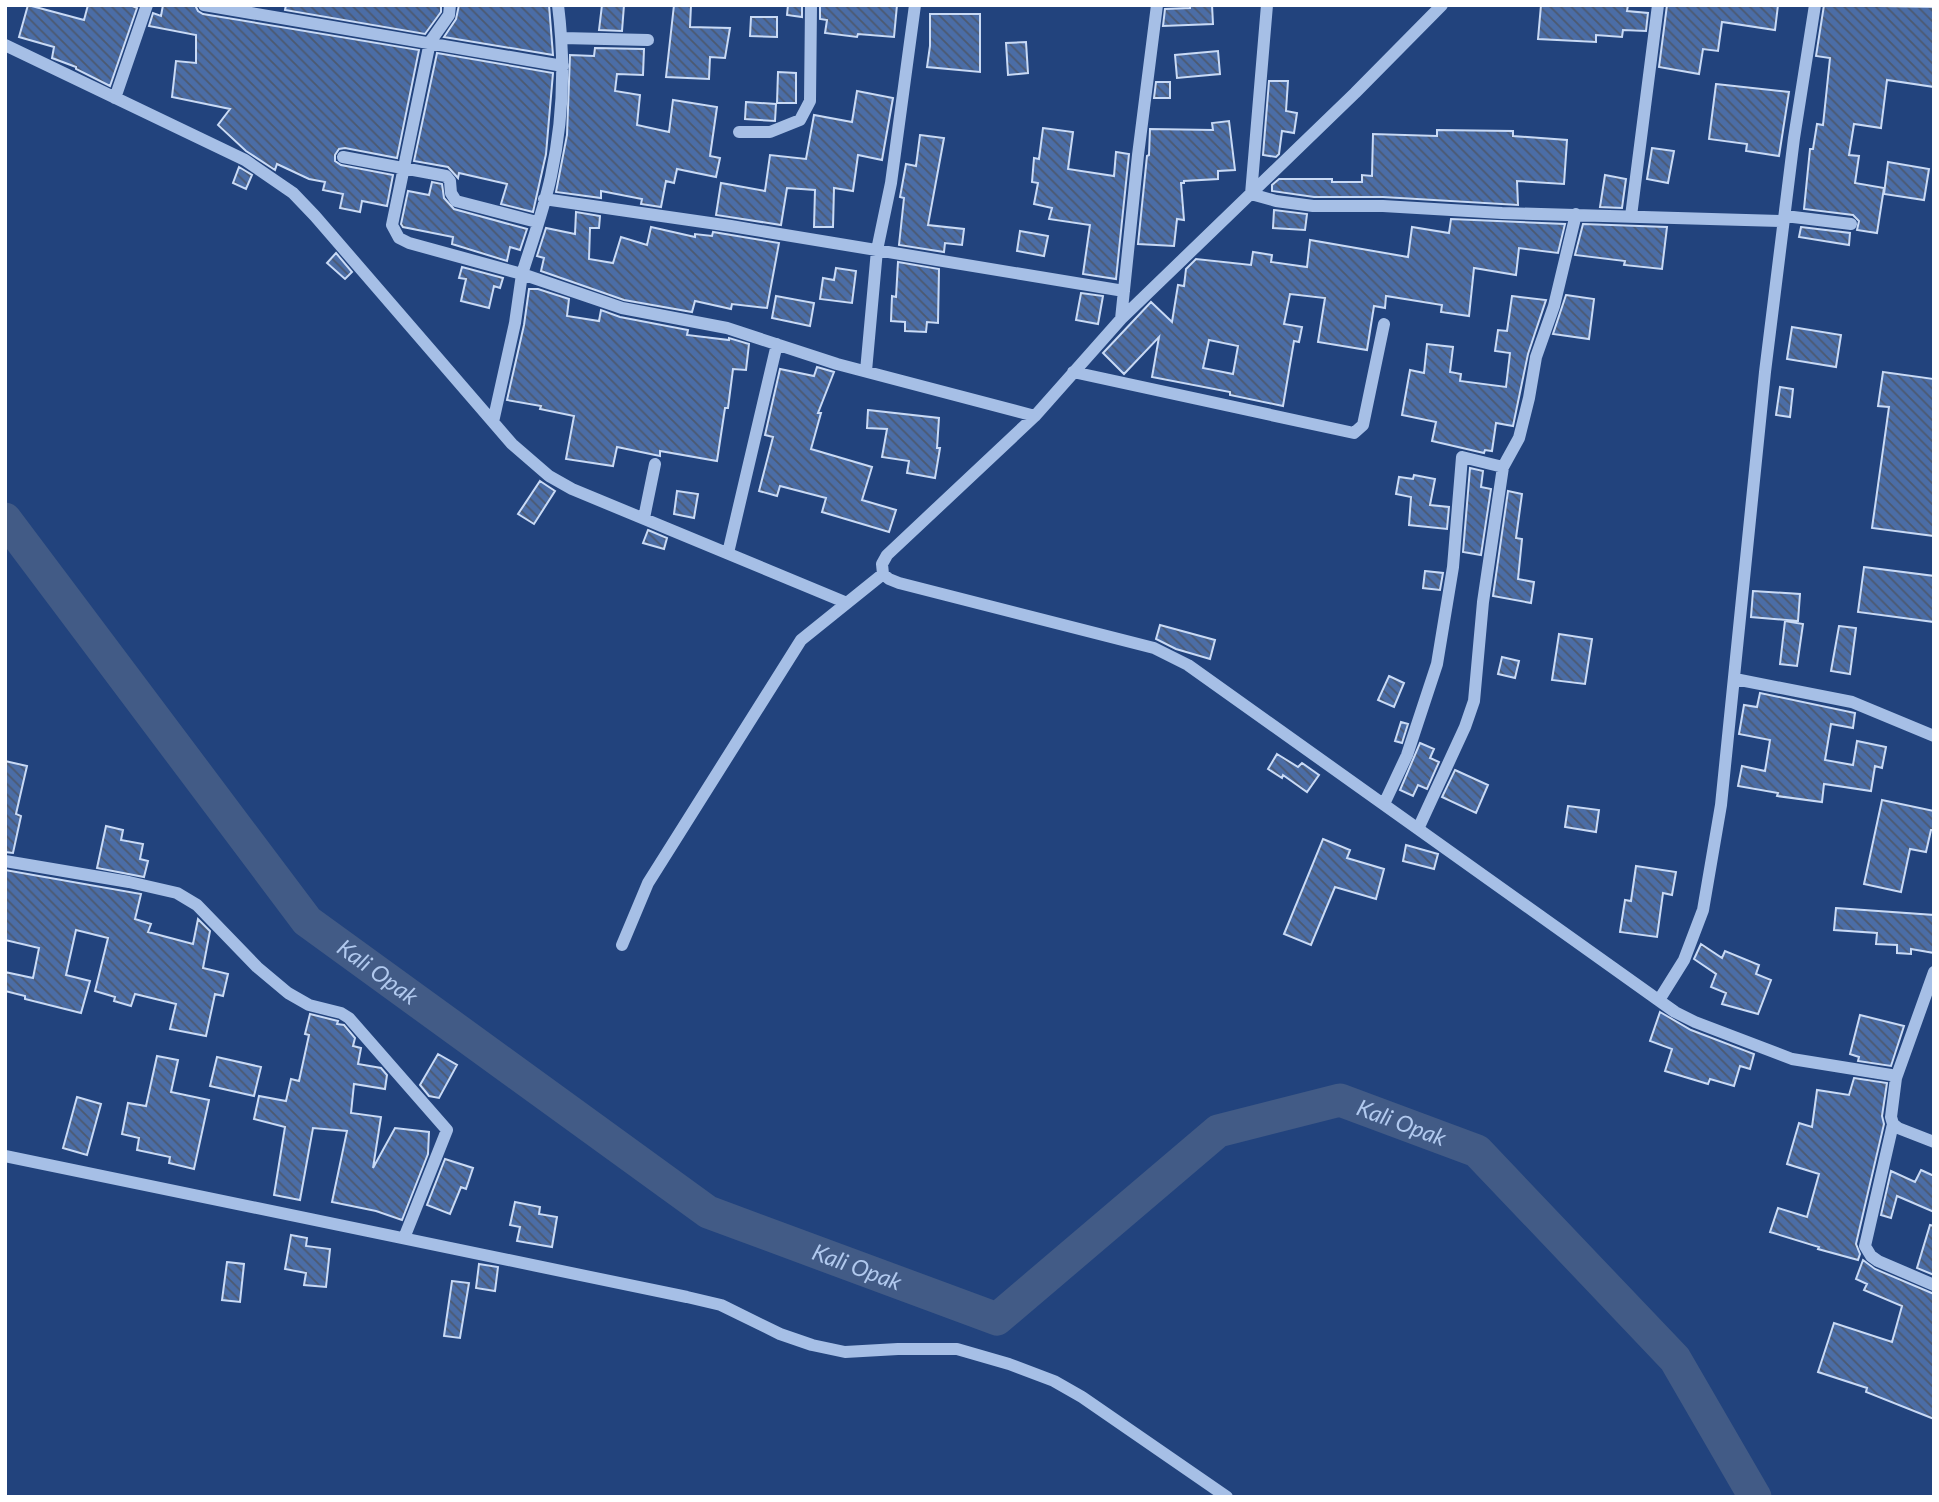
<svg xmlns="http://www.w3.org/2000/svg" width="1939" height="1502" viewBox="0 0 1939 1502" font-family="Lato,sans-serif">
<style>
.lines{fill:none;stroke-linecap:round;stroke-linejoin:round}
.river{stroke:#425b86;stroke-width:33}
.building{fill:url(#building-back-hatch);stroke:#c9daf5;stroke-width:2;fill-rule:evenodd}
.minor{stroke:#a6bfe6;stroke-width:12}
.labels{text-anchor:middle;stroke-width:6;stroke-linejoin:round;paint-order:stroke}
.water-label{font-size:23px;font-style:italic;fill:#b1c9ee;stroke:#22437d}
</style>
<defs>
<pattern id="building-back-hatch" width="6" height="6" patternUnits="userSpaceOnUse" patternTransform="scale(1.75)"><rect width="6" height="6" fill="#4b6da6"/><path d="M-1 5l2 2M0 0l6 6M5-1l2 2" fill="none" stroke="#4c5970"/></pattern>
</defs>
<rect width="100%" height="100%" fill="#22437d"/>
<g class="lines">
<path class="river" id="s1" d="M5 519 307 921 708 1212 997 1319 1218 1131 1340 1100 1477 1151 1675 1359 1755 1497"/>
</g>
<path class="building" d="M28 5 84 20 88 5H130L137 8 110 86 76 69V67L52 58 54 47 19 37Z
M163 5H195L198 11 203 14 419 50 397 158 345 148 339 149 335 155V161L341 165 393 175 387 206 362 201 360 212 340 208 343 194 323 190 325 182 309 179 277 164 275 170 246 151 218 125 230 109 172 97 176 61 196 63V35L149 26 153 13 161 16Z
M286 5H441V12L425 34 285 10Z
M459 5H549L553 55 444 37 456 19Z
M602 5H624L622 31 599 30Z
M674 5H691L690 27 730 28 725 58 710 57 709 79 666 77Z
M788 5H802V17L787 15Z
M820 5H897L894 37 858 34 857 37 825 33 827 20 820 19Z
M1190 5H1212L1213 24 1163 26 1165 9 1190 8Z
M1541 5H1628L1627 11 1648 13 1646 31 1623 30 1622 37 1596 35V42L1538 39Z
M1667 5H1778L1775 30 1722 22 1718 51 1703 49 1699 74 1659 67Z
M1824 5 1934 7V87L1887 80 1881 128 1854 124 1849 155 1859 156 1855 183 1884 188 1877 233 1857 230 1859 221 1853 215 1804 209 1810 149H1813L1817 124 1823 125 1830 58 1816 56Z
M930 14H980V72L927 67 930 46Z
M751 17H777V37L750 36Z
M1026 42 1028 73 1008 75 1006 43Z
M595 48 644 49 643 75 617 74 615 91 640 95 637 125 669 132 673 100 717 107 710 156 720 158 716 177 677 169 674 183 666 181 661 207 641 204 642 199 601 191V198L556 192 567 135 570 55 594 56Z
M1218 51 1220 74 1177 78 1175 55Z
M437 53 553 73 546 154 533 212 501 204 507 184 459 173 458 178 448 167 414 161Z
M778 72 796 73V103H777Z
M1269 81H1288L1286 111 1297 113 1294 133 1282 131 1279 154 1276 157 1263 155Z
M1156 82H1170V98H1154Z
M1716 84 1789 92 1779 156 1746 151 1747 144 1709 139Z
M857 91 893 98 882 160 858 155 853 191 834 188 833 227H814L815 190 787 188 781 225 716 215 721 183 765 191 770 155 806 159 814 115 852 122Z
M746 102 776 104 775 121 745 119Z
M1229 121 1235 170 1218 171V179L1184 181V183H1181L1184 220 1177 219 1174 246 1138 244 1147 156 1149 155 1150 129 1213 130 1212 123Z
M1043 128 1073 132 1068 169 1114 176 1116 152 1129 154 1116 279 1083 274 1090 225 1049 219 1052 208 1034 204 1038 183 1032 182 1034 158 1039 159Z
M1437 130 1513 131V136L1567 140 1564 184 1517 181 1518 205 1383 197H1314L1272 191V185L1279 179H1332V182H1362V175L1372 176 1373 134 1437 136Z
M920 135 944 138 928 225 964 229 962 245 945 243 944 252 899 245 904 198 900 197 906 164 916 166Z
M1652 148 1674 151 1668 183 1647 179Z
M1888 162 1929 169 1924 200 1884 194Z
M239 167 252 175 246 189 233 183Z
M1605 175 1626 179 1622 208 1600 207Z
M432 182 442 184 444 198 454 209 527 229 520 250 510 247 507 261 452 244 453 237 403 227 401 224 408 191 429 195Z
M1274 210 1307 214 1305 230 1273 228Z
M576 212 600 216 599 228H590L589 259 613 263 621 237 647 245 651 227 695 237V234L712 236 713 232 779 243 767 308 732 304 731 309 695 301 692 312 624 300 541 271 544 258 537 256 546 228 575 234Z
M1451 219 1565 224 1558 253 1519 248 1516 275 1474 268 1469 316 1441 312 1442 305 1386 296 1385 308 1374 306 1367 350 1318 342 1325 298 1290 294 1284 324 1302 327 1299 342 1294 341 1283 406 1230 395V392L1152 377 1159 337 1124 374 1103 353 1151 302 1172 322 1178 285 1184 286 1186 269 1196 259 1251 265 1253 252 1272 255 1271 262 1307 267 1310 240 1408 257 1412 227 1449 233ZM1209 340 1238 346 1233 374 1203 368Z
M1583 224 1667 227 1662 269 1624 265 1625 261 1575 255Z
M1801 227 1850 233 1849 245 1799 237Z
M1020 231 1048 236 1044 256 1017 251Z
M336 253 352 272 345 279 327 263Z
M898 262 939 269 938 323 927 322 926 332 905 331V322L891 321 892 296 896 297Z
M462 267 503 278 500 288 494 286 489 308 461 301 466 279 459 278Z
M836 268 856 271 852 303 820 299 823 278 834 280Z
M529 289H538L569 299 567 316 599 321 601 310 620 317 688 330 687 335 729 340V338L749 344 746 370 733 369 728 408H725L717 461 660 451V456L617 447 613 466 566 459 574 416 540 409 541 406 507 400 524 325Z
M1081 293 1103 296 1098 324 1076 320Z
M1566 295 1594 299 1589 339 1553 334Z
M776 296 814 303 810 326 772 318Z
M1512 296 1546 300 1528 354 1513 426 1496 423 1492 451 1485 450 1484 453 1432 441 1436 422 1402 415 1410 370 1424 373 1427 344 1453 347 1450 372 1461 374 1460 381 1506 387 1510 353 1495 351 1498 330 1507 331Z
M1792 327 1841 335 1836 367 1787 359Z
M817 367 834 372 818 413H821L811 449 872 467 862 500 896 510 889 532 822 512 826 498 780 486 777 496 759 491 773 437 765 435 780 369 814 376Z
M1883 372 1934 379V536L1872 528 1889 407 1878 406Z
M1780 387 1793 389 1790 417 1776 415Z
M868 410 939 418 937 448H940L935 478 907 473 909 461 882 457 887 429 867 428Z
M1470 468 1483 471 1481 487 1491 489 1481 555 1463 552Z
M1414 475 1435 479 1430 505 1449 507 1447 529 1409 525 1411 497 1396 494 1399 477 1413 479Z
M540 481 555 491 534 524 518 514Z
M677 491 698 494 694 518 674 514Z
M1508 491 1522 494 1516 538 1522 539 1518 579 1534 582 1531 603 1493 596Z
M648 530 667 538 664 549 643 543Z
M1864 567 1934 576V622L1858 612Z
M1425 571 1443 573 1440 590 1423 588Z
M1753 591 1800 594 1798 621 1751 617Z
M1785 621 1803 624 1797 666 1780 664Z
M1160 625 1215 640 1210 659 1176 649 1156 639Z
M1839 626 1856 628 1850 674 1831 671Z
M1559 634 1592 639 1585 684 1552 680Z
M1502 657 1519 661 1515 678 1498 674Z
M1389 676 1404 683 1394 707 1378 700Z
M1760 693 1855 713 1853 728 1831 724 1825 760 1853 765 1857 741 1886 747 1882 768 1875 766 1871 791 1824 784 1822 802 1777 796 1778 793 1738 786 1742 766 1765 771 1770 740 1739 734 1744 705 1757 707Z
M1401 722 1408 724 1402 743 1395 741Z
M1420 743 1434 749 1430 758 1439 762 1427 789 1418 785 1413 796 1400 790Z
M1277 754 1298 767 1302 763 1319 775 1307 792 1283 775 1282 778 1268 769Z
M5 761 27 766 16 814 21 816 13 853 5 852Z
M1455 770 1488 785 1476 813 1442 797Z
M1882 800 1934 811V830H1931L1926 852 1910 849 1901 892 1864 884Z
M1568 806 1599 810 1596 832 1565 827Z
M106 826 123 830 121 840 143 844 140 859 148 861 144 877 97 868Z
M1323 839 1350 850 1347 858 1384 869 1376 899 1335 887 1311 945 1284 934Z
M1406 845 1438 854 1434 869 1403 861Z
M1636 866 1676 872 1672 895 1663 893 1657 937 1620 932 1625 900 1631 901Z
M5 870 141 894 135 919 151 924 148 932 193 944 198 919 210 931 203 968 228 974 223 996 215 994 206 1036 170 1029 176 1004 135 994 131 1006 114 1001 115 997 95 991 108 938 76 930 66 975 90 981 81 1013 25 999V996L5 991V972L33 978 39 948 5 940Z
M1836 908 1934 915V953L1911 949V954L1897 953V945L1876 944 1877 933 1834 930Z
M1701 944 1722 958 1725 951 1759 965 1756 974 1771 980 1758 1014 1722 1004 1726 993 1711 987 1716 974 1694 959Z
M1660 1012 1691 1030 1754 1054 1750 1069 1740 1066 1734 1086 1710 1079 1708 1084 1665 1071 1672 1049 1650 1041Z
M310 1014 338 1021 337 1024 344 1025 355 1038 353 1046 361 1048 358 1064 381 1068 387 1075 385 1089 354 1084 351 1113 381 1117 373 1168 395 1128 429 1132 428 1154 402 1220 376 1211 332 1202 347 1131 313 1128 300 1200 274 1195 285 1127 254 1119 259 1096 286 1101 291 1079 299 1081 309 1035 305 1034Z
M1860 1015 1904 1026 1891 1066 1858 1061 1859 1057 1850 1054Z
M438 1054 457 1065 439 1098 429 1096 420 1085Z
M157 1056 178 1060 171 1092 209 1100 194 1169 169 1163 170 1157 137 1150 139 1138 122 1134 128 1103 146 1106Z
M217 1057 261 1067 254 1096 210 1086Z
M1854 1078 1887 1083 1882 1116 1884 1124 1856 1244 1860 1254 1858 1260 1818 1249 1819 1247 1770 1232 1778 1208 1807 1217 1819 1174 1787 1164 1799 1123 1812 1127 1817 1090 1849 1095Z
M77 1097 101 1104 87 1155 63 1148Z
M445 1159 473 1168 466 1189 461 1187 450 1214 427 1205Z
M1921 1170 1934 1176V1212L1897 1196 1891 1218 1881 1215 1891 1171 1915 1182Z
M515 1202 540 1207 539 1214 557 1217 552 1247 517 1241 520 1227 510 1225Z
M1930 1225 1934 1226V1275L1917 1268Z
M291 1235 307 1238 306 1246 330 1249 326 1287 304 1285 306 1273 285 1269Z
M1863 1260 1875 1269 1934 1294V1419L1866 1392 1867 1388 1818 1372 1834 1323 1892 1342 1902 1306 1864 1290 1867 1284 1856 1279Z
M227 1262 244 1264 240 1302 222 1300Z
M479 1264 498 1267 495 1291 476 1288Z
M452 1281 469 1283 460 1338 444 1336Z"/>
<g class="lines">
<path class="minor" d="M204 5 563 66
M450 5 449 15 430 42 392 225 399 238 409 243 522 274 515 323 493 422
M558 5C565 61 563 121 551 176 544 209 532 242 522 274L622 308 727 328 837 364 1035 416
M1267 5 1251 194 1276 201 1313 206H1383L1502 213 1784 221
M1442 5 1355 93 1121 319 1035 416 887 555 882 564 883 574 889 579 899 583 1154 648 1188 665 1675 1012 1695 1022 1792 1059 1891 1075 1896 1078 1891 1117 1893 1124 1898 1128 1934 1142
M562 38 648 40
M5 45 245 160 293 193 315 216 512 444 549 476 572 489 847 603
M115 98 147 5
M739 132H770L800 120 810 101 811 5
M343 157 446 176 450 181 451 193 456 201 537 222
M544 199 731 226 1124 291
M1631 216 1658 5
M1785 216 1851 224
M1121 319 1138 155 1157 5
M866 371 877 250 891 183 915 5
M1073 372 1354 433 1363 425 1384 324
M644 518 655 464
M728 553 777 344
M1735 679 1852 702 1934 736
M1384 804 1407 755 1437 664 1453 567 1462 457 1503 467
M1418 829 1465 727 1474 701 1483 602 1503 467 1519 438 1529 398 1536 357 1554 306 1576 214
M5 861 129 882 177 893 197 905 257 967 288 993 309 1005 341 1013 349 1018 447 1130 404 1238
M622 945 648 883 801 640 883 574
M1659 1000 1684 960 1703 910 1721 805 1765 372 1794 138 1815 5
M1896 1078 1934 972
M1893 1124 1865 1246 1871 1256 1878 1261 1934 1285
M5 1156 687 1297 721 1305 780 1334 812 1345 845 1352 898 1349H957L1009 1364 1054 1381 1082 1397 1227 1497"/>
</g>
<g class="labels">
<g class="water-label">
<text dy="8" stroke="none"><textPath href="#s1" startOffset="590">Kali Opak</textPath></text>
<text dy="8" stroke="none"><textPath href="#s1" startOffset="1788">Kali Opak</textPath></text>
<text dy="8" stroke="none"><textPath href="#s1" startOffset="1157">Kali Opak</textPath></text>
</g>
</g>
<rect width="1939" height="1502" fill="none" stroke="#ffffff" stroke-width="14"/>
</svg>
